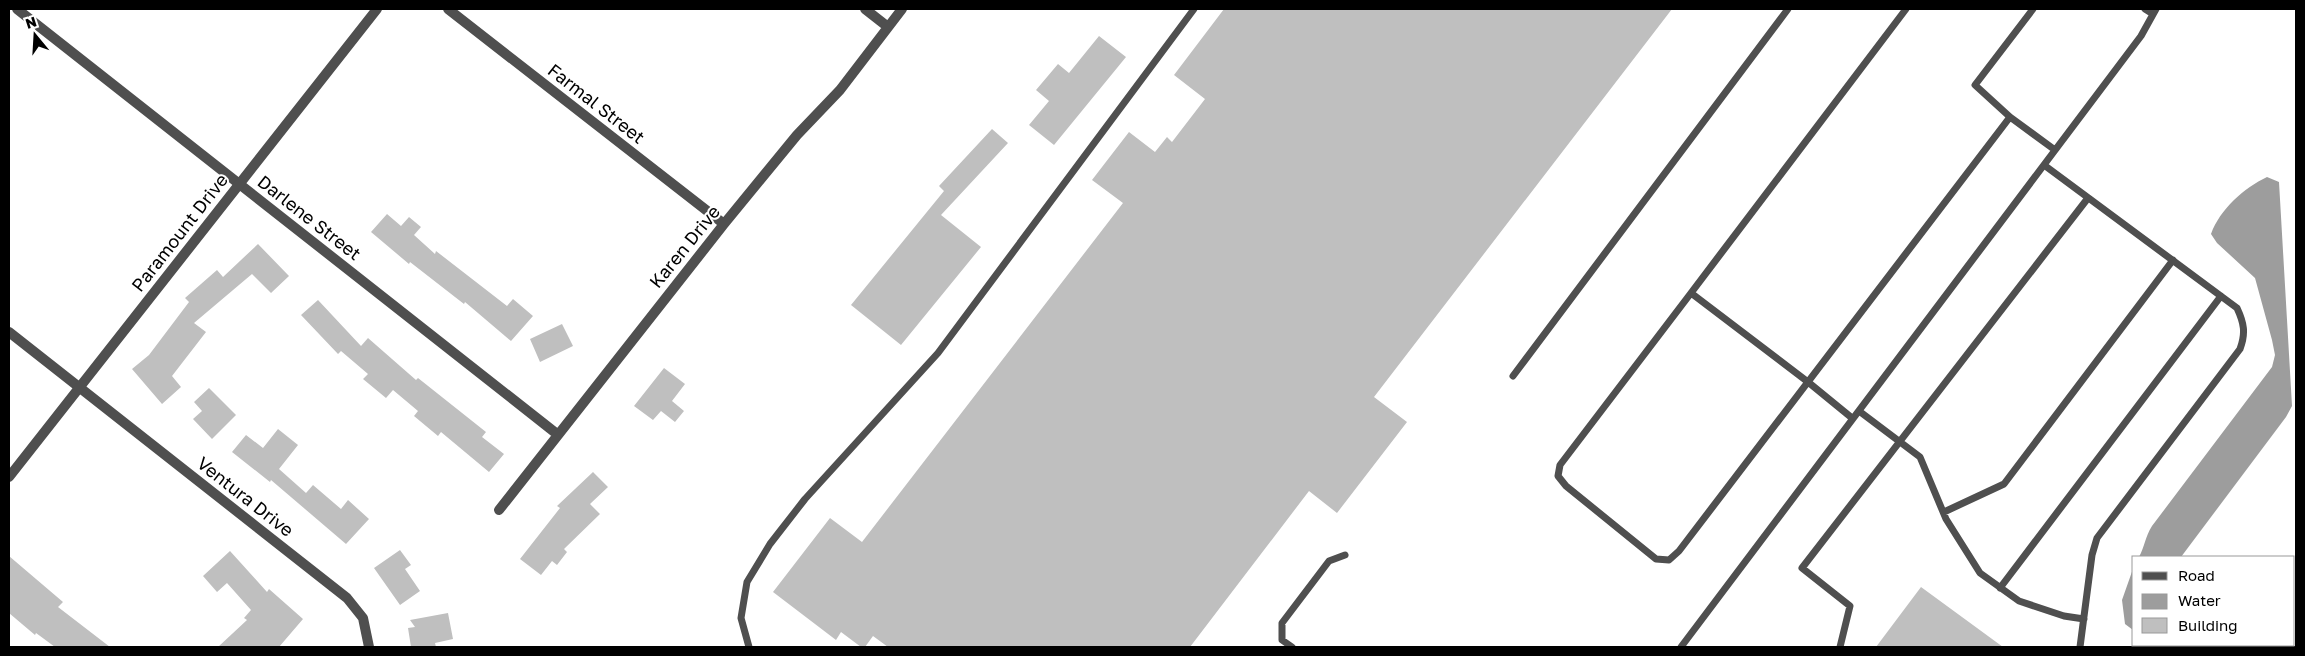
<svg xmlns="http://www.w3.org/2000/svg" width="2305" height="656" viewBox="0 0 2305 656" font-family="'Golos Text',sans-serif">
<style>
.water{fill:#9d9d9d}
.building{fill:#bfbfbf}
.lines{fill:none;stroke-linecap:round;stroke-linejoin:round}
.service{stroke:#4f4f4f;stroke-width:7}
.minor{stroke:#4f4f4f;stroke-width:10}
.tertiary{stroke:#4f4f4f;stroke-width:10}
.labels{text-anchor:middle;stroke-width:4;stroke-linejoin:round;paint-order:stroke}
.street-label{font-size:18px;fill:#000;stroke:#fff}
</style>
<rect width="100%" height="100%" fill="#fff"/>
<path class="water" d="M2267 177 2279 182 2292 406 2286 417 2181 557H2139C2145 546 2145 537 2152 526L2272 367 2275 355 2272 340 2255 278 2217 243 2211 234C2220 209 2244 188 2267 177Z
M2134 566V629L2133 630 2125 624 2122 600Z"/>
<path class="building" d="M1224 9H1672L1374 397 1407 422 1337 513 1309 491 1190 647H888L873 636 865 647H861L841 632 836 640 773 592 830 518 862 542 1123 203 1092 180 1129 132 1155 152 1167 137 1172 142 1205 99 1174 75Z
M1099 36 1126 57 1054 145 1029 125 1049 101 1036 90 1058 64 1069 73Z
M992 129 1008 143 941 215 981 247 901 345 851 305 944 191 939 186Z
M387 214 401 226 409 217 421 227 414 235 435 254 436 251 507 306 513 299 533 316 511 341 465 302 464 304 410 262 409 264 371 232Z
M258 244 289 276 271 293 252 274 194 323 206 332 172 376 181 387 162 404 132 369 149 355 189 302 185 298 217 270 223 277Z
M318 300 361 346 368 338 416 380 418 378 486 432 482 437 504 454 489 472 441 432 438 436 414 416 418 411 393 390 386 398 363 379 368 374 341 351 338 354 301 315Z
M562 324 573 346 540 362 530 339Z
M664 368 685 384 672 401 684 411 675 422 661 411 653 420 634 406Z
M209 388 236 415 212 439 193 419 202 411 194 402Z
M278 429 298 445 279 469 306 493 313 485 341 509 348 500 369 519 346 544 271 480 270 482 232 452 246 435 263 448Z
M593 472 608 487 590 504 600 514 564 549 567 552 557 565 552 561 541 575 520 559 560 508 557 506Z
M400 550 411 565 405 569 420 591 400 605 374 568Z
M230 551 267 592 269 589 303 619 279 647H218L247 620 244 618 251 610 227 583 217 592 203 576Z
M9 556 63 602 58 607 110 647H55L36 633 35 635 9 613Z
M1921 587 2003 647H1876Z
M448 613 453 639 435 643 436 647H411L408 628 415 627 410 620Z"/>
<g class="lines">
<path class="service" d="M2145 9 2153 14
M2010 117 2055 150
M2044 165 2237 308C2244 323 2246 333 2240 349L2097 538 2092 555 2080 647
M1691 293 1906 9
M1513 376 1788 9
M1859 411 1920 457 1946 519 1980 573 2019 601 2064 616 2084 619
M1852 418 1808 382 1691 293 1560 465 1558 476 1566 486 1656 559 1669 560 1679 551 2010 117 1975 85 2033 9
M1944 512 2004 484 2173 260
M2000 588 2221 296
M749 647 741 618 747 582 770 544 805 499 938 353 1194 9
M1292 647 1282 640V623L1329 561 1345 555
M1681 647 2141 36 2156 9
M1840 647 1850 606 1802 568 2088 198"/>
<path class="minor" d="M17 9 557 434
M448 9 724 224
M865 9 888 27
M9 332 347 598 363 618 369 647
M499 510 724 224 797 135 840 90 902 9"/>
<path class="tertiary" d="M9 477 377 9"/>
</g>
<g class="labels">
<g class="street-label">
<text transform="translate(596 104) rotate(38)" y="6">Farmal Street</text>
<text transform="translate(309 218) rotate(38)" y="6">Darlene Street</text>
<text transform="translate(180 233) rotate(-52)" y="6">Paramount Drive</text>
<text transform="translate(685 247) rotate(-51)" y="6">Karen Drive</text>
<text transform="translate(245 497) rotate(38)" y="6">Ventura Drive</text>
</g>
</g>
<rect width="2305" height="656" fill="none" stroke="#000000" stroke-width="20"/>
<rect x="2132" y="556" width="162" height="90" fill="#ffffff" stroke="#999999"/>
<rect x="2142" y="572" width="25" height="8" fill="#4f4f4f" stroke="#999999"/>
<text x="2178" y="581" font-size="15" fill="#000000">Road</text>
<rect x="2142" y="594" width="25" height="15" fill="#9d9d9d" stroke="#999999"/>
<text x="2178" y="606" font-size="15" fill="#000000">Water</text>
<rect x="2142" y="618" width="25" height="15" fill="#bfbfbf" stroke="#999999"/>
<text x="2178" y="631" font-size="15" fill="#000000">Building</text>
<g transform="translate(35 35) rotate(342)" stroke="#ffffff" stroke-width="4" paint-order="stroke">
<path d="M0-4L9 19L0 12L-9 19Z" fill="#000000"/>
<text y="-8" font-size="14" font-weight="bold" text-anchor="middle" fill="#000000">N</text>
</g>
</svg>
